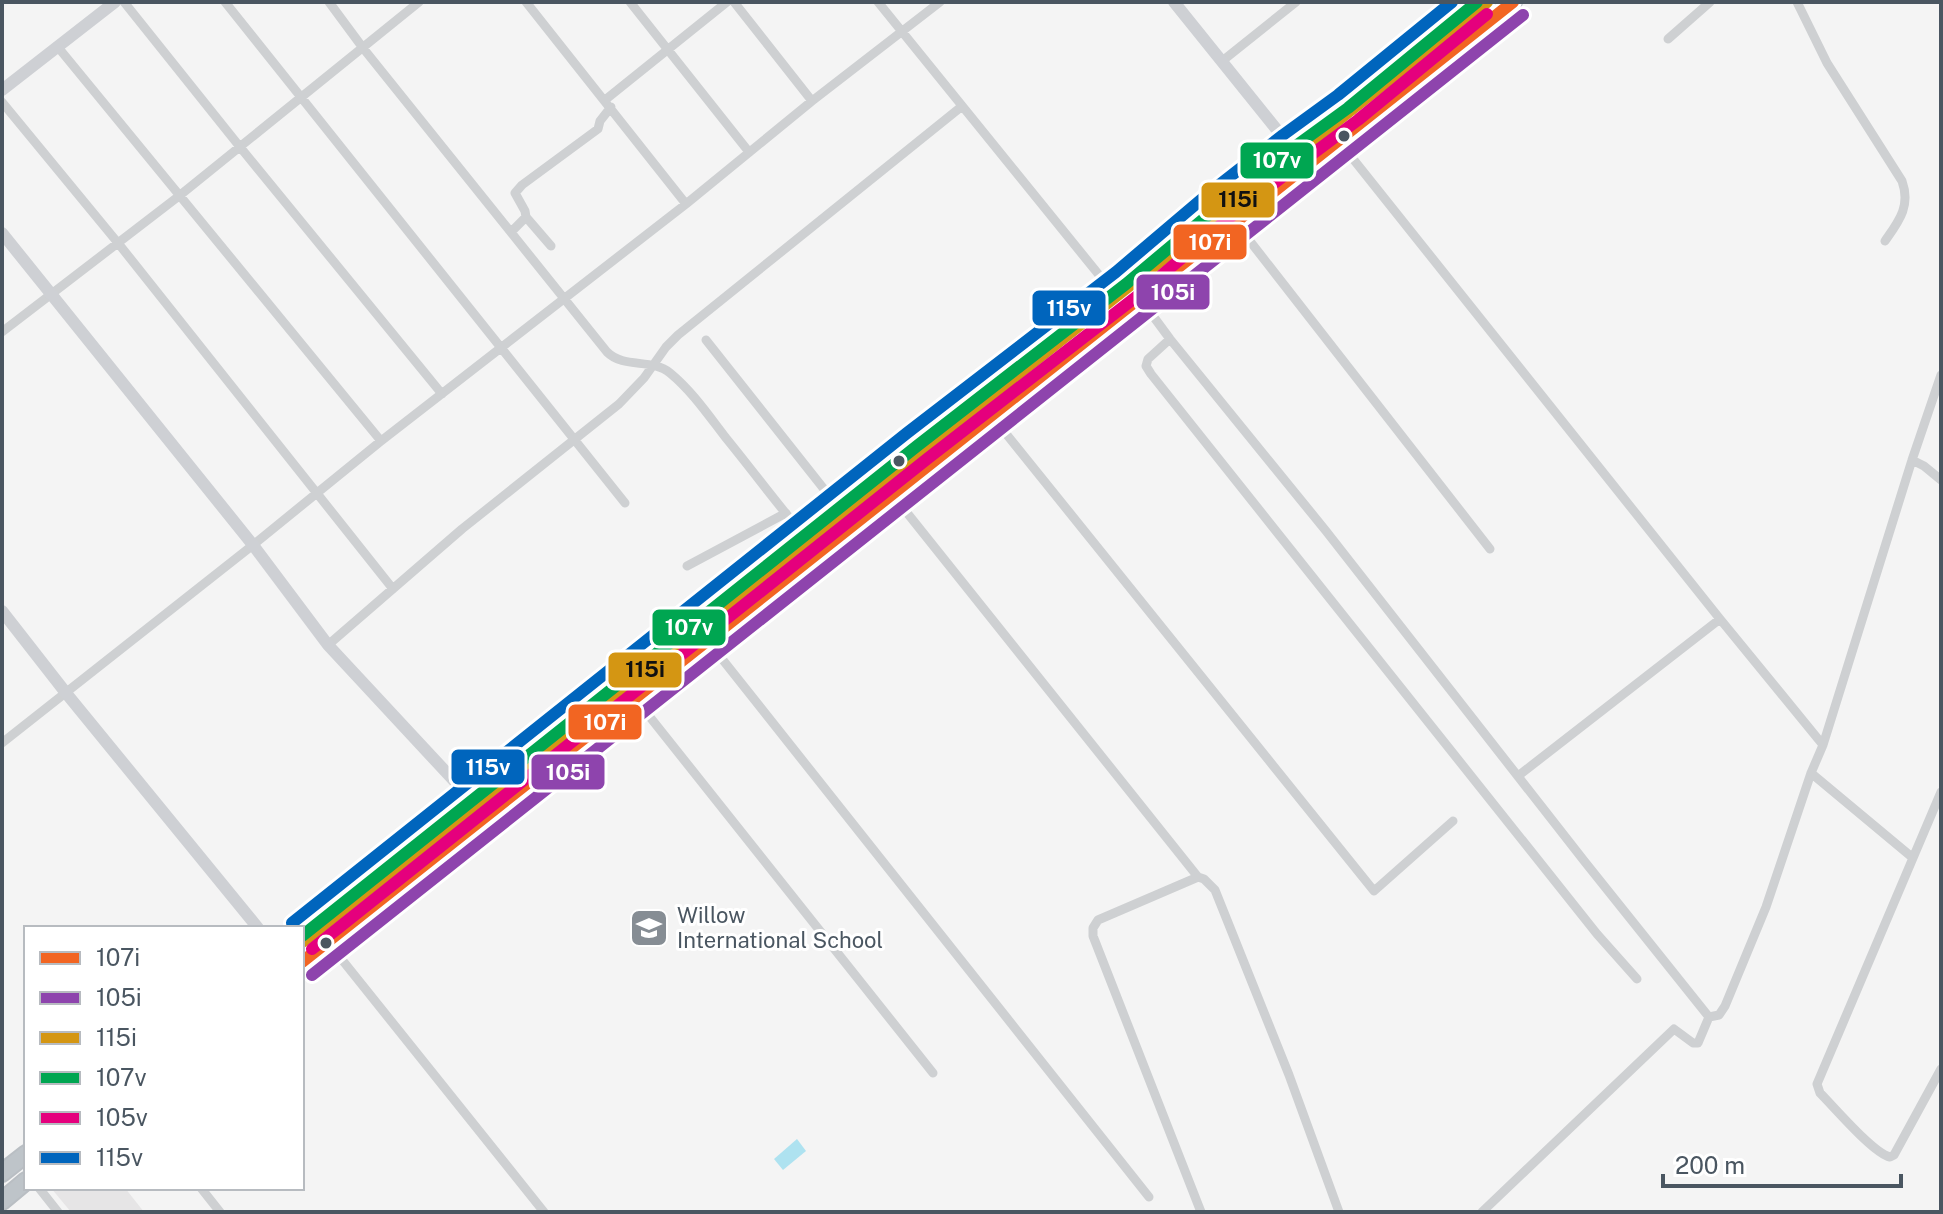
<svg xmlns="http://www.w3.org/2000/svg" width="1943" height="1214" viewBox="0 0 1943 1214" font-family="'Public Sans',sans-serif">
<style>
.education{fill:#e6e5e6}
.water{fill:#aee2f0}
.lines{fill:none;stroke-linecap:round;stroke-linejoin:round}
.highway-casing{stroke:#b9bec3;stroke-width:20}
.street{stroke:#ced0d2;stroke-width:9}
.secondary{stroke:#ced0d4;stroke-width:12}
.highway{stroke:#bec4c9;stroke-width:16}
.bus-1-casing{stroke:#fff;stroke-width:18}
.bus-2-casing{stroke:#fff;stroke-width:18}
.bus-3-casing{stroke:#fff;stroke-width:18}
.bus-4-casing{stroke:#fff;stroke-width:18}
.bus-5-casing{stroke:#fff;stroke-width:18}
.bus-6-casing{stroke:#fff;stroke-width:18}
.bus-1{stroke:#f26522;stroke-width:12}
.bus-2{stroke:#8e44ad;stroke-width:12}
.bus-3{stroke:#d49613;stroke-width:12}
.bus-4{stroke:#00a651;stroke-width:12}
.bus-5{stroke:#e5007d;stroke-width:12}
.bus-6{stroke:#0065bd;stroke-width:12}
.bus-dot{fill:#4a5661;stroke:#fff;stroke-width:3}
.labels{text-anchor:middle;stroke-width:6;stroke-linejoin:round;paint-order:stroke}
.poi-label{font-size:22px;fill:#4a5661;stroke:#fff;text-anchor:start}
.line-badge{stroke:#fff;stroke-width:3}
.badge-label{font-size:22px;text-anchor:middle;font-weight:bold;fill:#fff}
.pale-badge-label{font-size:22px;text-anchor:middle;font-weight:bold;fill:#111}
</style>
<rect width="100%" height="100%" fill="#f4f4f4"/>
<path class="education" d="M51 1188H125L144 1212H71Z"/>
<path class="water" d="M797 1139 806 1151 783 1170 774 1159Z"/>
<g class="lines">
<g class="highway-casing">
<path id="highway" d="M302 936 917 446 1126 284 1219 206 1293 148 1348 108 1477 2
M302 962 1513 2
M2 1173 26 1154
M2 1201 26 1181"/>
</g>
<path class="street" d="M124 2 240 147 442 394
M225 2 625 503
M329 2 363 48 607 352C624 369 652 358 670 373 692 391 709 416 726 438 757 476 786 516 819 553
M526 2 686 204
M630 2 749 152
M734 2 812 101
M878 2 1125 307
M1797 2 1827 63 1902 181C1911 206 1899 221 1885 241
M1668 39 1710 2
M57 46 381 441
M1221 62 1296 2
M605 100 727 2
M2 102 118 243 393 589
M1326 125 1720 619 1823 745
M526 217 551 246
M1235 222 1490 549
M511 232 526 217 525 211 515 193 522 185 598 129 600 121 611 107
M1126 284 1139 297 1170 339 1326 531 1585 862 1709 1017
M2 332 179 196 419 2
M1170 339 1148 359 1146 366 1151 374 1597 934 1637 979
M706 340 839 508
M991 415 1374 891 1453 821
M1912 460 1924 466 1941 480
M877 479 892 494 1198 877 1204 879 1215 890 1289 1075 1339 1212
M687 566 786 513
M707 640 1149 1197
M328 645 462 529 619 404 644 378 666 347 678 335 961 107
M634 697 933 1073
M2 743 253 545 381 441 686 204 812 101 940 2
M1811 773 1913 858
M1518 776 1720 619
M1941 792 1817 1084 1820 1093C1835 1108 1873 1153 1890 1157L1894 1155 1941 1069
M1198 877 1098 920 1093 928V936L1201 1212
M315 926 544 1212
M39 1188 58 1212
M201 1188 220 1212
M1482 1212 1674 1029 1693 1043H1698L1709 1017 1719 1015 1725 1006 1766 907 1811 773 1823 745 1912 460 1941 375"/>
<path class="secondary" d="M1174 2 1306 166
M2 90 115 2
M2 233 253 545 328 645 472 800
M2 611 66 693 258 928"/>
<use href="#highway" class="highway"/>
<g class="bus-1-casing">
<path id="bus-1" d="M302 962 1513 2"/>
</g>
<g class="bus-2-casing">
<path id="bus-2" d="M312 975 1523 15"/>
</g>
<g class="bus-3-casing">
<path id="bus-3" d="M302 942 1487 2"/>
</g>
<g class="bus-4-casing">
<path id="bus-4" d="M302 936 917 446 1126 284 1219 206 1293 148 1348 108 1477 2"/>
</g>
<g class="bus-5-casing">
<path id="bus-5" d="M312 949 927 459 1136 297 1229 218 1303 161 1358 120 1487 14"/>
</g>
<g class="bus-6-casing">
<path id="bus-6" d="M292 923 907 433 1116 272 1209 193 1283 135 1338 95 1452 2"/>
</g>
<use href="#bus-1" class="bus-1"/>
<use href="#bus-2" class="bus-2"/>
<use href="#bus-3" class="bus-3"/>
<use href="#bus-4" class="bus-4"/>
<use href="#bus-5" class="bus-5"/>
<use href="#bus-6" class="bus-6"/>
</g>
<defs>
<g id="school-square" transform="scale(2)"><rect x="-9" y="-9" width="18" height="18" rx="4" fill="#868d94" stroke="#fff"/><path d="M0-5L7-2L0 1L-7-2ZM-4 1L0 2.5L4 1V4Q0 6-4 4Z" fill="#fff"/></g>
</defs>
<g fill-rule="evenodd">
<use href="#school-square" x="649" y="928"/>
</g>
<g class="bus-dot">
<circle cx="1344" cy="136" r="7"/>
<circle cx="899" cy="461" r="7"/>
<circle cx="326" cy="943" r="7"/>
</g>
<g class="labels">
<g class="poi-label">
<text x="677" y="923">Willow<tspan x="677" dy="25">International School</tspan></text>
</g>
</g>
<g class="line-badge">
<rect x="1239" y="141" width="76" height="39" rx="8" fill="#00a651"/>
<rect x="1200" y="181" width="76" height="38" rx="8" fill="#d49613"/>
<rect x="1172" y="223" width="76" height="38" rx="8" fill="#f26522"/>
<rect x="1135" y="273" width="76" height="38" rx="8" fill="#8e44ad"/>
<rect x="1031" y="289" width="76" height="38" rx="8" fill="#0065bd"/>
<rect x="651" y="608" width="76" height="39" rx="8" fill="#00a651"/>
<rect x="607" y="651" width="76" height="38" rx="8" fill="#d49613"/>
<rect x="567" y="703" width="76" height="38" rx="8" fill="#f26522"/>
<rect x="450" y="748" width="76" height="38" rx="8" fill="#0065bd"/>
<rect x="530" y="753" width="76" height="38" rx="8" fill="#8e44ad"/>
</g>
<g class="badge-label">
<text x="1277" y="168">107v</text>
<text x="1210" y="250">107i</text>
<text x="1173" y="300">105i</text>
<text x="1069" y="316">115v</text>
<text x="689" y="635">107v</text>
<text x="605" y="730">107i</text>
<text x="488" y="775">115v</text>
<text x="568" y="780">105i</text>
</g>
<g class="pale-badge-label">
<text x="1238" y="207">115i</text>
<text x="645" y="677">115i</text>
</g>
<rect width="1943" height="1214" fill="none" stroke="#4a5661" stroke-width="8"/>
<rect x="24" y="926" width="280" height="264" fill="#ffffff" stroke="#b7bbc0" stroke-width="2"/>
<rect x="40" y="952" width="40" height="12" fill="#f26522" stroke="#b7bbc0" stroke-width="2"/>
<text x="96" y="966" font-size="24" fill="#4a5661">107i</text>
<rect x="40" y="992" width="40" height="12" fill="#8e44ad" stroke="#b7bbc0" stroke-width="2"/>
<text x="96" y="1006" font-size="24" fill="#4a5661">105i</text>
<rect x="40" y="1032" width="40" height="12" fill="#d49613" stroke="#b7bbc0" stroke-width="2"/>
<text x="96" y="1046" font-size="24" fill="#4a5661">115i</text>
<rect x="40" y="1072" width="40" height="12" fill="#00a651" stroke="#b7bbc0" stroke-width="2"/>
<text x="96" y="1086" font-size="24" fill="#4a5661">107v</text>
<rect x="40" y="1112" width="40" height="12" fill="#e5007d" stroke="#b7bbc0" stroke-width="2"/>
<text x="96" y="1126" font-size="24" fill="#4a5661">105v</text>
<rect x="40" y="1152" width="40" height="12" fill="#0065bd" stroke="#b7bbc0" stroke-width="2"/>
<text x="96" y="1166" font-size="24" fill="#4a5661">115v</text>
<path d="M1663 1174v12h238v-12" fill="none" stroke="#4a5661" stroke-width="4"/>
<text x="1675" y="1174" font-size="24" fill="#4a5661" stroke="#ffffff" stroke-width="6" paint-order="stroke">200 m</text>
</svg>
